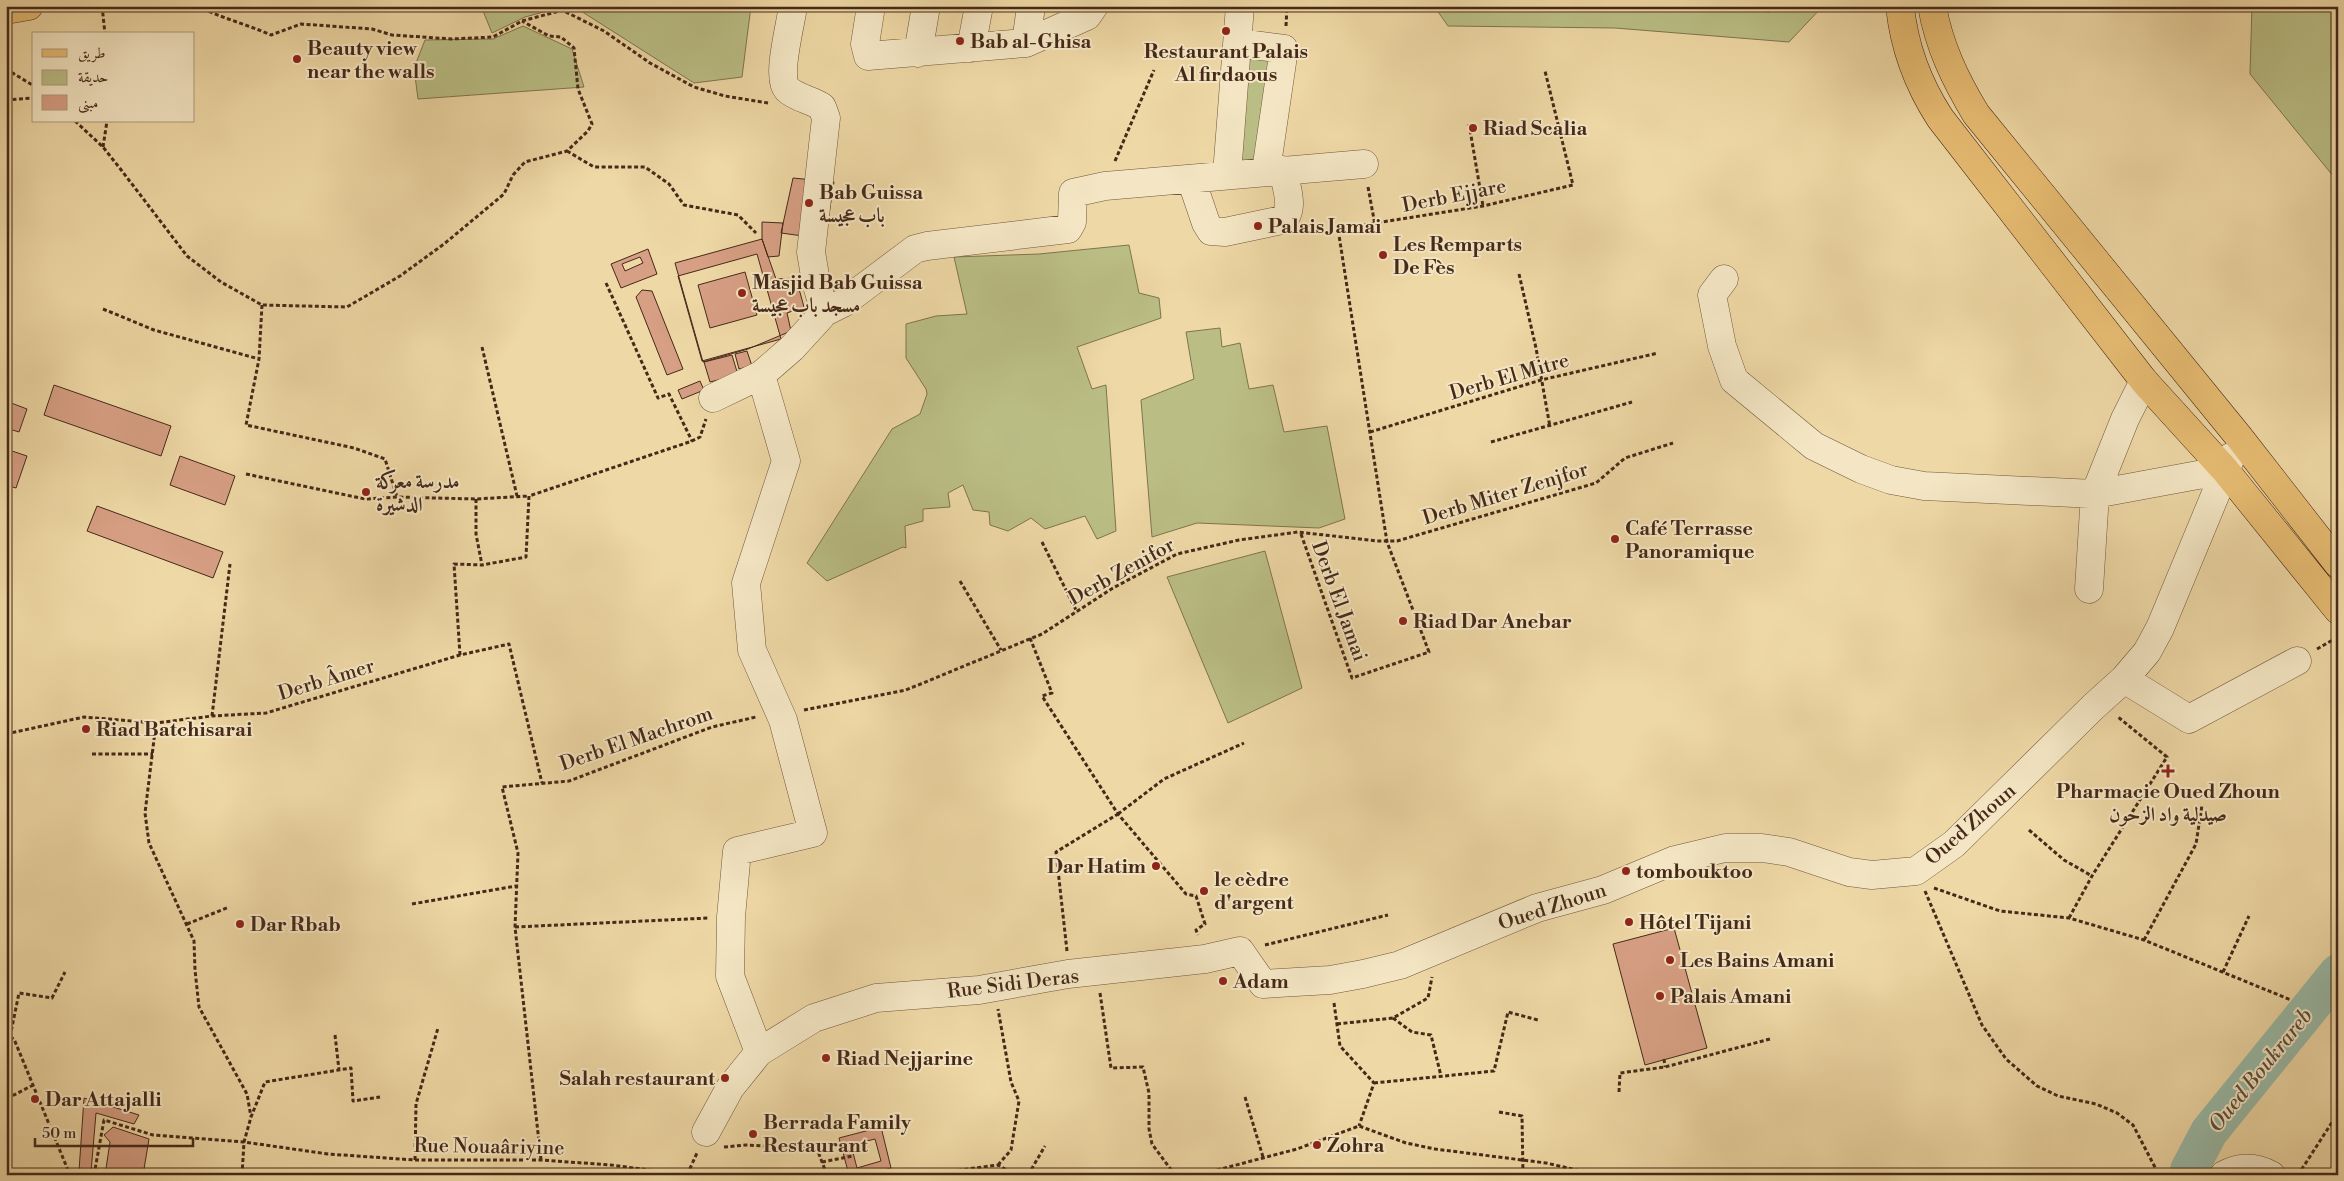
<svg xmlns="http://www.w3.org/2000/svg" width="2344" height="1181" viewBox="0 0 2344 1181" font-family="'Libre Bodoni',Amiri,serif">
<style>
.green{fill:#babe85;stroke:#80744f}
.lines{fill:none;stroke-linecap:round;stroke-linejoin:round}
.river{stroke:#99baa7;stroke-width:38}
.building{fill:#d79f84;stroke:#452919;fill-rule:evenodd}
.minor-casing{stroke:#6f553c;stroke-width:29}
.major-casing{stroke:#452919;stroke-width:29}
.path{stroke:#452919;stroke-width:3;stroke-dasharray:4 2.5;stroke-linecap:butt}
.minor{stroke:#f4e6c4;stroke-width:28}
.major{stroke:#e7bc72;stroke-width:28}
.poi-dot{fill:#8f2418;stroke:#f4e6c4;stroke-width:2}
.labels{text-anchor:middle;stroke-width:4;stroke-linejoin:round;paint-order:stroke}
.poi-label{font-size:20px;font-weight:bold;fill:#452919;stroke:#f4e6c4;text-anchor:start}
.street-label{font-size:20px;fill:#452919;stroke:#f4e6c4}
.water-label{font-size:21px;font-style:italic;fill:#5a4d3c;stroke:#f4e6c4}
</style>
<rect width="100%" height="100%" fill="#eed8a5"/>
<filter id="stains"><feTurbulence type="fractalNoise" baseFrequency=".004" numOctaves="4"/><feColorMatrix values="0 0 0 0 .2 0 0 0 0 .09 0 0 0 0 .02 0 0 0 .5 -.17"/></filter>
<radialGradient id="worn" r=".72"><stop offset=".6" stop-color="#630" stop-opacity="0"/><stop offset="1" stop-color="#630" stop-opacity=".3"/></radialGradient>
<path class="green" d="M481 6H548L555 9 525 17 492 33Z
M573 6H751L742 77 694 83Z
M1434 6H1823L1789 42 1615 28 1448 26Z
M2252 6H2338V182L2250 74Z
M523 26 572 49 584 87 418 99 414 68 425 40 493 39Z
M1241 45 1284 50 1266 180 1229 183Z
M1129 245 1139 293 1159 298 1161 318 1077 347 1092 389 1106 385 1116 531 1097 539 1085 516 1045 529 1031 518 1008 531 990 525 989 512 973 510 963 485 948 493 950 507 923 509V521L905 526 906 548 903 547 827 581 807 563 892 429 920 414 927 394 926 389 906 358V324L936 316 967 314 954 257 1039 254Z
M1220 328 1222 347 1240 343 1249 389 1273 385 1284 432 1327 426 1345 519 1319 528 1197 523 1152 537 1141 400 1194 379 1186 332Z
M1265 551 1302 688 1228 723 1167 577Z"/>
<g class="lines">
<path class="river" d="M2189 1170 2209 1132 2338 973"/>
</g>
<path class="building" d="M793 178 834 182 825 239 781 233Z
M762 222 783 223 779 256 768 257 762 239Z
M762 239 776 279 796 278 804 307 787 313 791 331 748 349 703 362 675 263Z
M648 249 657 274 621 288 611 264ZM640 257 643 263 625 271 622 264Z
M757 254 781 339 702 361 678 276ZM745 272 757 315 710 328 698 285Z
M642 290 652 291 683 369 667 375 636 297Z
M747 351 752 366 739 369 735 354Z
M732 355 738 375 710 382 704 362Z
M700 381 704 390 682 399 678 390Z
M54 385 171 426 161 456 44 415Z
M6 401 27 409 19 432 6 428Z
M6 449 27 456 16 488 6 485Z
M180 456 235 476 225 505 170 485Z
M97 506 223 552 213 578 87 531Z
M1674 928 1707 1048 1645 1065 1613 944Z
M84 1098 139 1115 134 1124 96 1113 91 1172 79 1171Z
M113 1127 149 1139 143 1175H105L110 1142 104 1135Z
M881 1127 891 1168 864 1175H849L839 1138ZM875 1139 881 1161 857 1168 851 1145Z"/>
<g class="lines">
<g class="minor-casing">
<path id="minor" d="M793 6C791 23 776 78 787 89 796 98 812 100 822 107L826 118 811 252 816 282 825 312
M871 6 865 44 868 56 1026 43 1087 16 1094 6
M1026 43 1031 6
M1238 43 1284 49 1266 171
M971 48 979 6
M918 53 926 6
M1227 174 1240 6
M1191 179 1206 223 1211 231 1225 232 1282 220C1296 210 1285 183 1283 170
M1724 279 1712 295 1722 346 1734 380 1814 446 1861 469 1891 480 1924 486 2095 494 2225 470
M713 398 761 375 792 348 825 312 843 303 915 249 927 246 1068 229 1072 222 1073 193 1105 186 1364 164
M2089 589 2095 494 2125 419 2144 381
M2124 679 2147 652 2160 628 2231 457
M759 1052 730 976 731 917 737 851 813 833 783 720 752 650 746 583 786 461 761 375
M706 1132 730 1088 759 1052 814 1018 876 998 979 990 1068 974 1205 959 1240 951 1263 984 1330 980 1363 974 1400 965 1537 908 1603 890 1675 860 1725 848H1762L1789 852 1849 872 1872 875 1916 871 1954 844 2093 707 2124 679 2189 719 2297 661
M2224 1175C2240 1166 2256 1167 2271 1175"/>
</g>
<g class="major-casing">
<path id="major" d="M1900 6C1904 47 1918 84 1940 118L2144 381 2225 470 2338 610
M1932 6C1939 46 1955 79 1976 114L2239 437 2338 564
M6 10 29 6"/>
</g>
<path class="path" d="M102 6 105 34
M197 6C221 18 246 24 271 35L301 24 372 29 392 35 452 39 493 37 522 21 563 10
M554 6 604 31 650 63 694 87 725 96 768 103
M1754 6 1758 9 1769 11 1774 6
M1286 26 1287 6
M6 69 34 86
M6 100 34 98
M75 121 103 147 122 171 187 256 221 282 262 305 347 307 400 276 444 244 504 194 513 175 525 162 567 151 588 131 592 124 578 89 574 48 561 37 549 36 522 21
M1469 124 1483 206
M103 147 107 121
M567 151 594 167H645L669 184 684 205 738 215 756 233
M1115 161 1154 70
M1368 187 1375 225
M1519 274 1536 348 1550 427
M606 283 658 398 669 394 692 441
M262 305 259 359 246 425 354 448 385 459 397 497
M103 309 154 330 259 359
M482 347 517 496
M1370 432 1541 380 1658 353
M1491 442 1632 402
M246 474 365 499 397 497 476 499 529 496
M476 499V534L482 565
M1301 534 1352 678 1429 652 1387 542 1338 229 1483 206 1573 185 1545 71
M1042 542 1077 612
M960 581 1001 650
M1030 638 1052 693 1042 696 1118 814 1186 894 1196 896 1205 924 1196 930 1198 935
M2317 649 2338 637
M460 655 454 564 482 565 526 557 529 496 692 441 700 437 706 419
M804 710 906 690 1042 634 1113 588 1177 554 1239 540 1298 532 1377 541H1397L1596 483 1625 458 1673 443
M212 716 230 564
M156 723 145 813 149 843 194 941 195 970 199 1007 247 1094 251 1117
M6 734 84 717 156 723 212 716 266 713 460 655 509 644 542 783
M92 754H153
M1118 814 1164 779 1244 743
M2029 830 2064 860 2092 876
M1934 888 2000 911 2069 918 2144 940 2291 1000
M1925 891 1982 1025 2006 1059 2037 1086 2058 1096 2096 1104 2117 1113 2133 1125 2159 1175
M412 904 516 886
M2069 918 2092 876 2167 757 2118 717
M187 924 229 907
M515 927 709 918
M2144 940 2196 844 2202 805
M1265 945 1388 915
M1067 951 1056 852 1118 814
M2223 972 2249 916
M1100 993 1111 1068 1143 1067 1149 1093V1129L1152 1144 1175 1175
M1334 1003 1340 1046 1374 1083 1359 1126
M1393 1018 1412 1032 1431 1035 1441 1076
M1337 1024 1393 1018 1428 998 1432 977
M335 1035 339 1070
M10 1037 14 1039 70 1175
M10 1037 19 993 52 998 65 972
M1664 1059 1665 1067
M1374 1083 1494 1071 1508 1012 1538 1020
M1619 1092 1620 1073 1665 1067 1770 1039
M6 1095H14L33 1085
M1245 1097 1263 1157
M1499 1112 1522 1116 1523 1175
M724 1147 746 1145 817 1149 827 1175
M415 1160 416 1104 438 1028
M541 1160 515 927 518 853 502 787 569 781 712 727 756 717
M822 1162 853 1156
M998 1165 1011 1150 1019 1101 1011 1082 998 1009
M94 1175 104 1120 153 1135 244 1142 328 1154 415 1160H541L611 1165 687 1175 697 1153
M242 1175 244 1142 251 1117 265 1082 351 1068 353 1101 380 1097
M953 1175 960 1170 998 1165 1015 1175
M1028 1175 1045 1146
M1198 1175 1297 1149 1359 1126 1406 1143 1435 1149 1546 1163 1598 1175
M2298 1175 2338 1113"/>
<use href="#minor" class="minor"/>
<use href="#major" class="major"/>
</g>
<g class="poi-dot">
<circle cx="1226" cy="31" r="5"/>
<circle cx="960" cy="41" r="5"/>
<circle cx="297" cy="59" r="5"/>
<circle cx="1473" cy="128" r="5"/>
<circle cx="809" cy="203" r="5"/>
<circle cx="1258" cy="226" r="5"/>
<circle cx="1383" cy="255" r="5"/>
<circle cx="742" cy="293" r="5"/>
<circle cx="366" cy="492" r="5"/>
<circle cx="1615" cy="539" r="5"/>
<circle cx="1403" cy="621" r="5"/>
<circle cx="86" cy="729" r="5"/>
<path d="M2165.5 763.5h5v5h5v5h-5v5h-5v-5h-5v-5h5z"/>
<circle cx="1156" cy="866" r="5"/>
<circle cx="1626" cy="871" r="5"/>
<circle cx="1204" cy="891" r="5"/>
<circle cx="1629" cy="922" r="5"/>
<circle cx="240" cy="924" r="5"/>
<circle cx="1670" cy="960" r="5"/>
<circle cx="1223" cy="981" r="5"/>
<circle cx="1660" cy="996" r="5"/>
<circle cx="826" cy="1058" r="5"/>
<circle cx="725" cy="1078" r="5"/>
<circle cx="35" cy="1099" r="5"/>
<circle cx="753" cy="1134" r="5"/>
<circle cx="1317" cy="1145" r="5"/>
</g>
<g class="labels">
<g class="poi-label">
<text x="970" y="48">Bab al-Ghisa</text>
<text x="307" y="55">Beauty view<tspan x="307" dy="23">near the walls</tspan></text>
<text x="1226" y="58" text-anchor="middle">Restaurant Palais<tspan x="1226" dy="23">Al firdaous</tspan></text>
<text x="1483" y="135">Riad Scalia</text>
<text x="819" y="199">Bab Guissa<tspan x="819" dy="23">باب عجيسة</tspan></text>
<text x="1268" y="233">Palais Jamai</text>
<text x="1393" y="251">Les Remparts<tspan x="1393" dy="23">De Fès</tspan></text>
<text x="752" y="289">Masjid Bab Guissa<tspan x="752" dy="23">مسجد باب عجيسة</tspan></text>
<text x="376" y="488">مدرسة معركة<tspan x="376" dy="23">الدشيرة</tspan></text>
<text x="1625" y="535">Café Terrasse<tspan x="1625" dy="23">Panoramique</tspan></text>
<text x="1413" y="628">Riad Dar Anebar</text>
<text x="96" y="736">Riad Batchisarai</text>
<text x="2168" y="798" text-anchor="middle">Pharmacie Oued Zhoun<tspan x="2168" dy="23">صيدلية واد الزحون</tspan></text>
<text x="1146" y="873" text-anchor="end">Dar Hatim</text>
<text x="1636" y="878">tombouktoo</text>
<text x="1214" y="886">le cèdre<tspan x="1214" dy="23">d'argent</tspan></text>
<text x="1639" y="929">Hôtel Tijani</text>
<text x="250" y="931">Dar Rbab</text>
<text x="1680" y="967">Les Bains Amani</text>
<text x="1233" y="988">Adam</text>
<text x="1670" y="1003">Palais Amani</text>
<text x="836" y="1065">Riad Nejjarine</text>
<text x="715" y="1085" text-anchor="end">Salah restaurant</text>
<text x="45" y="1106">Dar Attajalli</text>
<text x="763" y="1129">Berrada Family<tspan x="763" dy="23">Restaurant</tspan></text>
<text x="1327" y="1152">Zohra</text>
</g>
<g class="street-label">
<text transform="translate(1454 195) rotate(-11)" y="7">Derb Ejjare</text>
<text transform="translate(1509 376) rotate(-16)" y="7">Derb El Mitre</text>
<text transform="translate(1505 493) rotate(-17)" y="7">Derb Miter Zenjfor</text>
<text transform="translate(1121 571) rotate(-29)" y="7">Derb Zenifor</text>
<text transform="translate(1340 601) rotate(70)" y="7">Derb El Jamai</text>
<text transform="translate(326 679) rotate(-17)" y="7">Derb Âmer</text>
<text transform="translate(636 738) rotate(-19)" y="7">Derb El Machrom</text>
<text transform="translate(1970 824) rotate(-41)" y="7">Oued Zhoun</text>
<text transform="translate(1552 906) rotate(-18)" y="7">Oued Zhoun</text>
<text transform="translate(1013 983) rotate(-7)" y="7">Rue Sidi Deras</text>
<text transform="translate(489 1146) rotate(1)" y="7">Rue Nouaâriyine</text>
</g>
<g class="water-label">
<text transform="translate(2260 1070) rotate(-51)" y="7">Oued Boukrareb</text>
</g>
</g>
<rect width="2344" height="1181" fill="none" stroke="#eed8a5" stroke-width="25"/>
<rect x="8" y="8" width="2329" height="1166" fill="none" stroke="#452919" stroke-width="2.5"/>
<rect x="12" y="12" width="2319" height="1156" fill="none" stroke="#452919"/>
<rect x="32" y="32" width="162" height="90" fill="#f4e6c4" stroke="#ae9a80"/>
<rect x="42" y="49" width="25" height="8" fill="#e7bc72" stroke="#ae9a80"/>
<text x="78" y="58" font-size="15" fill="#452919">طريق</text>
<rect x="42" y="70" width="25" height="15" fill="#babe85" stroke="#ae9a80"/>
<text x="78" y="82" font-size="15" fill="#452919">حديقة</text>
<rect x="42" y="95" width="25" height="15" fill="#d79f84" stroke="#ae9a80"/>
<text x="78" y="108" font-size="15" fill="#452919">مبنى</text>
<path d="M35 1138v8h158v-8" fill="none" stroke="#452919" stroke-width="2.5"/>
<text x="42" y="1138" font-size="15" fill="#452919" stroke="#f4e6c4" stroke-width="4" paint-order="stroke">50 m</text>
<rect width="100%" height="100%" filter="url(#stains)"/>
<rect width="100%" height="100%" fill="url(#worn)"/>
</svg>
